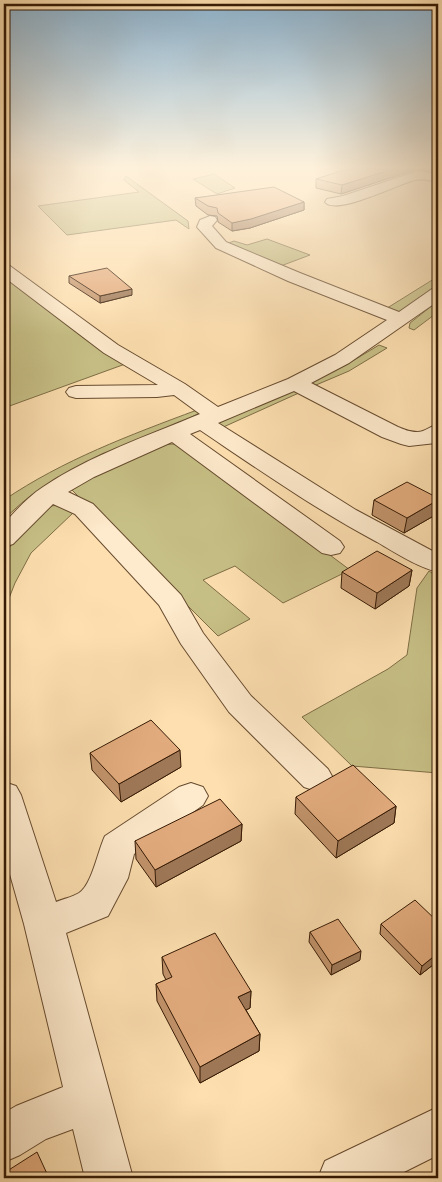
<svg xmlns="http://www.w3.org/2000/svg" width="442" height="1182" viewBox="0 0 442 1182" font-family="'IM FELL Great Primer',serif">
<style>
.green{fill:#c7c086;stroke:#7e6d45}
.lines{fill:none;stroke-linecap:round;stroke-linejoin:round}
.minor-casing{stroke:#674b2f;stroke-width:2}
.minor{fill:#feeacc;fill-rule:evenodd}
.wall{fill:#c3946c;stroke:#351a04}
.shaded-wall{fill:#9f7858;stroke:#351a04}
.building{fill:#e3ac7e;stroke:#351a04}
</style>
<rect width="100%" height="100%" fill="#fddfb0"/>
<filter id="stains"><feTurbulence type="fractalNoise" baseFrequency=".004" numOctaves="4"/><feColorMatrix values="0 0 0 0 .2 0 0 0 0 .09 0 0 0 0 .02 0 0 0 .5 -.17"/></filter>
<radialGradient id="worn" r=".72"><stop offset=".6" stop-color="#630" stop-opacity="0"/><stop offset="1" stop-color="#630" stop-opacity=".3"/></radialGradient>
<path class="green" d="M214 174 235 188 217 194 193 179Z
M126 176 188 221 189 229 176 220 67 235 38 206 139 192 124 180Z
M267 239 310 255 278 267 226 244 234 241 247 245Z
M4 277 84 338 128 363 4 408Z
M437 277 438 284 398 313 384 310Z
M438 301V312L414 330 409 328 410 323Z
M379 345 387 348 349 371 309 388 304 385 346 365Z
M290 391 301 392 219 429 211 425Z
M197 410 200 413C144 440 84 458 33 494 23 501 13 511 4 519V500C63 460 130 435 197 410Z
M172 444 180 445 192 452 350 570 283 603 235 566 203 580 250 619 218 636 72 490 92 477 163 445Z
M59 505 73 513 31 553 15 583 4 611V557L11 545 46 509 51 506Z
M429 571 438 577V773L352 766 302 717 388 669 407 655 417 588Z"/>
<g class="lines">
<g class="minor-casing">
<path id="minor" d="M418 171 438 174V182C431 181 422 178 415 180 398 184 336 216 325 202L327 199 343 196Z
M210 216 215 217 217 220 212 226 226 242 300 273 399 312 432 289 438 288V301L349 363 311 383 398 427C405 430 415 434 423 431 428 429 432 426 438 424V441L436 443 409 446 401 444 382 437 294 391 218 423 356 510 438 554V572C417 567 396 553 377 542 315 509 258 469 200 430L190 434 340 541 344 547 340 553 331 555 322 553 172 442 94 477 68 492 93 504 181 595 203 633 251 696 328 769 333 778 328 787 316 791 304 787 229 712 181 644 159 605 75 514 53 504 13 544 4 547V524C15 511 29 496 43 487 91 455 147 436 200 414L174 395 157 397 76 398 69 396 66 392 69 388 76 386 158 385 104 353 4 277V264L10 266 118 345 185 384 218 407 288 379 335 355 387 320 288 281 216 248 197 227 200 220Z
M4 782 16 786 21 795 56 902C63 899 72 897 79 893 92 885 98 850 105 836L179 787 191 783 203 787 208 796 203 805 134 854 128 878 108 916 66 933 133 1178H85L73 1129 46 1139 20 1155 4 1162V1113L16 1106 63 1087 24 924 4 853Z
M438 1107V1155L392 1178H318L325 1161Z"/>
</g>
<use href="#minor" class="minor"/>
</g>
<path class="wall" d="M348 169H438V174L417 169 341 194 316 188V179Z
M195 198 304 202V210L250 228 232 231 218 222 217 216 208 215 196 206Z
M69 276 132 295 100 303 69 283Z
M374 500 437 514 404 533 372 515Z
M412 570 409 586 375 609 341 588 342 572Z
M90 753 181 767 121 802 92 770Z
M296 797 396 806 394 823 336 858 295 814Z
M242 824 241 841 156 887 136 859 135 841Z
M438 922V961L420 975 380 934 381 924Z
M310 932 360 960 331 975 309 942Z
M162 957 251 991 250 1008 246 1010 260 1034 259 1051 200 1083 157 1001 156 984 166 980 163 974Z"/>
<path class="shaded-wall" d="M393 169H417L341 194 342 185Z
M304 202V210L250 228 232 231V223Z
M132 289V295L100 303V296Z
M438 500 437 514 404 533 407 518Z
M412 570 409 586 375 609 377 593Z
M180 750 181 767 121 802 119 784Z
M396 806 394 823 336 858 338 841Z
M242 824 241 841 156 887 155 870Z
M361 951 360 960 331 975 332 965Z
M438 953V961L420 975 422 966Z
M251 991 250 1008 238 1014V997Z
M260 1034 259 1051 200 1083V1067Z"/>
<path class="building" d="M348 169H393L342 185 316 179Z
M274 187 304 202 251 219 232 223 218 213 217 208 208 206 195 198Z
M107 268 132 289 100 296 69 276Z
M407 482 438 498V500L407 518 374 500Z
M377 551 412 570 377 593 342 572Z
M151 720 180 750 119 784 90 753Z
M353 765 396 806 338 841 296 797Z
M220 799 242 824 155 870 135 841Z
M415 900 438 922V953L422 966 381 924Z
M338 919 361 951 332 965 310 932Z
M215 933 251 991 238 997 260 1034 200 1067 156 984 172 977 162 957Z
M37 1152 49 1178H4V1173Z"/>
<linearGradient id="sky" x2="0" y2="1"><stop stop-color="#8db6d4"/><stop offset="0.5" stop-color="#fef1db"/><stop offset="1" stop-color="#fef1db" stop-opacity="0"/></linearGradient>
<rect width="442" height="335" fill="url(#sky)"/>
<rect width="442" height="1182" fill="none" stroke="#fddfb0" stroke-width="20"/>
<rect x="5" y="5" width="432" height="1172" fill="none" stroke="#351a04" stroke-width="2.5"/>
<rect x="10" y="10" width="422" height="1162" fill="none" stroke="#351a04"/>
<rect width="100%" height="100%" filter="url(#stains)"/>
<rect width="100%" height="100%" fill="url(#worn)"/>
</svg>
